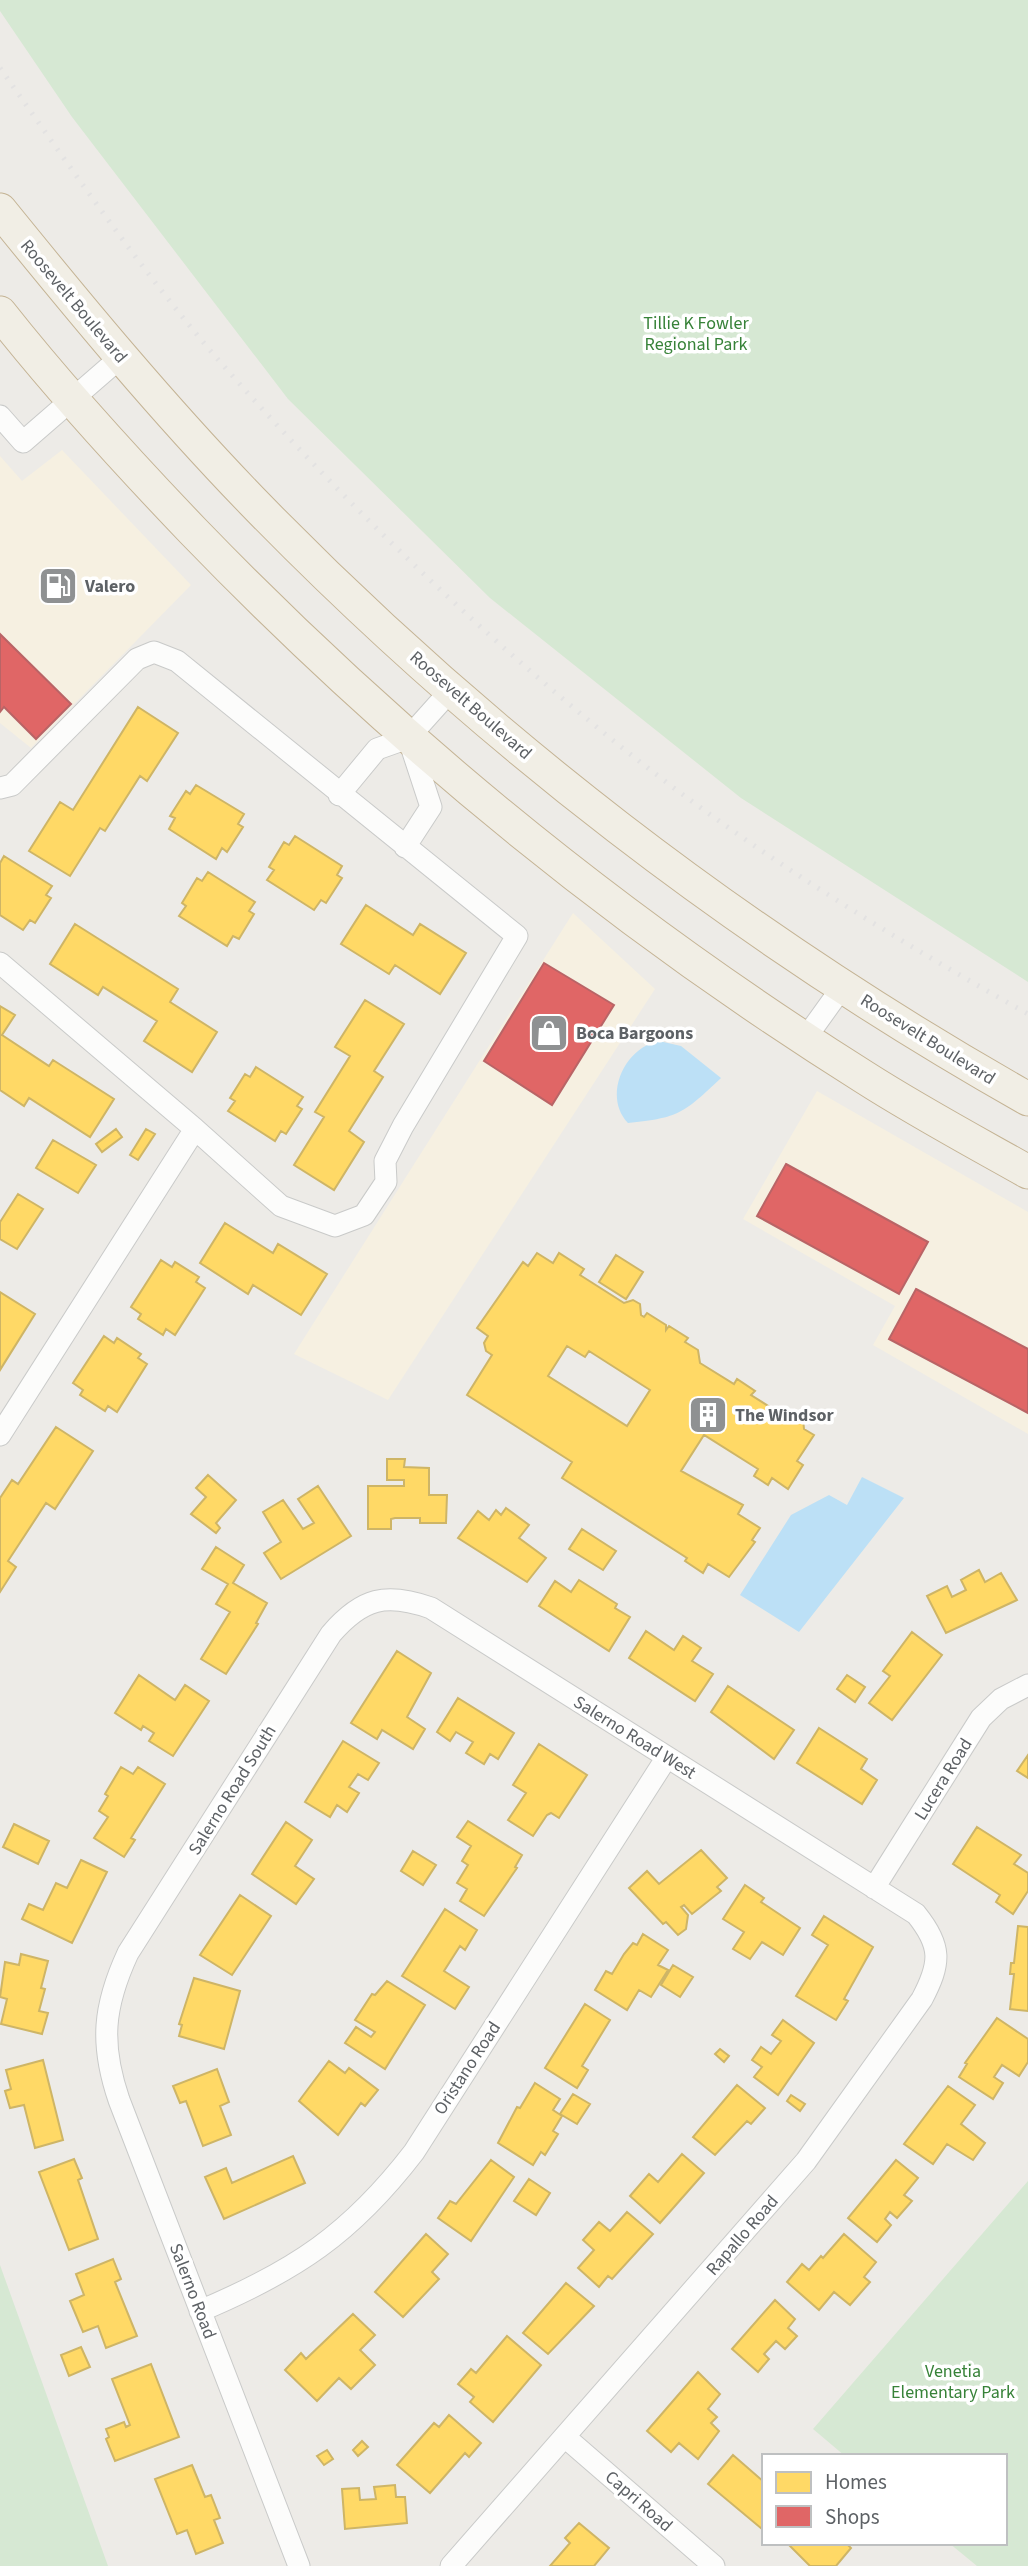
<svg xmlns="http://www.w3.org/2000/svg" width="1028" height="2566" viewBox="0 0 1028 2566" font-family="'Source Sans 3',sans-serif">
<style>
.commercial{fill:#f6f0e1}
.green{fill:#d6e8d3}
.water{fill:#bce0f6}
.homes{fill:#ffd966;stroke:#ceb566;stroke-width:2;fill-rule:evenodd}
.shops{fill:#e06666;stroke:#b96466;stroke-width:2}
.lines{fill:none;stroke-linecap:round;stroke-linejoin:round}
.minor-casing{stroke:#c9cac9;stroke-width:23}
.trunk-casing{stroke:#c4b394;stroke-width:35}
.minor{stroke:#fcfcfb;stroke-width:21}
.trunk{stroke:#f1eee5;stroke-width:33}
.rail{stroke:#e3e2e2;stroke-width:5;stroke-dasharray:2 9;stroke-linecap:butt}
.labels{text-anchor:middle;stroke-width:7;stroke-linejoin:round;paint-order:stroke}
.street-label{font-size:18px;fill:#5d6165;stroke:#fff}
.park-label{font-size:18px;fill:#378238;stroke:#fff}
.poi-label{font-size:18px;font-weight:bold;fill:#5d6165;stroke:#fff;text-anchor:start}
</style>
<rect width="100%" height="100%" fill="#edebe7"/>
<path class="commercial" d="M62 450 191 585 31 748 0 723V456L22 481Z
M573 913 655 989 388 1400 294 1354Z
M817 1091 1028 1212V1434L873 1345 895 1306 743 1219Z"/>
<path class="green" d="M0 0H1028V982L741 798 490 598 288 399 72 117 0 11Z
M1028 2181V2566H977L949 2543H1005V2456H845L813 2429Z
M0 2265 108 2566H0Z"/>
<path class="water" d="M659 1041 681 1046 721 1078C684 1113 679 1118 628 1123 602 1096 625 1047 659 1041Z
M862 1477 904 1498 799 1632 740 1595 791 1515 829 1495 847 1505Z"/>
<path class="homes" d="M138 707 178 733 147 781 140 776 105 831 100 828 70 876 29 851 60 802 73 810Z
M196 785 244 814 238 824 243 827 227 852 222 848 216 859 169 829 175 818 170 816 186 791 190 794Z
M295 836 342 866 337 875 342 878 326 903 321 900 314 910 267 880 274 870 269 867 284 842 289 845Z
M4 856 52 886 46 895 51 898 35 923 30 920 23 930 0 915V863Z
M208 872 255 902 249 911 254 914 239 939 233 936 227 946 179 916 186 906 182 903 197 878 202 881Z
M366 905 413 935 420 924 466 953 440 994 395 965 389 974 341 944Z
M75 924 178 989 170 1002 217 1032 192 1072 144 1041 157 1021 103 987 98 995 50 964Z
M365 1000 404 1024 374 1071 383 1077 349 1131 364 1142 334 1190 294 1165 324 1117 315 1112 350 1056 335 1047Z
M0 1006 15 1015 2 1035 49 1066 53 1060 114 1099 90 1137 29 1098 24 1106 0 1090Z
M256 1067 303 1097 297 1106 302 1109 286 1134 281 1131 275 1141 228 1111 235 1101 230 1098 245 1074 250 1077Z
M116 1129 122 1137 102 1152 96 1144Z
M146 1129 155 1134 138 1160 130 1155Z
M53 1140 96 1165 78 1193 36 1168Z
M18 1194 43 1209 17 1249 0 1239V1222Z
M225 1223 273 1253 278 1244 327 1274 301 1315 253 1285 248 1294 200 1263Z
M537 1253 553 1263 559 1253 584 1269 580 1275 624 1303 633 1300 640 1304 641 1315 644 1317 647 1313 666 1325V1330L669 1326 688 1338 685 1342 698 1350 700 1363 734 1384 737 1379 755 1391 751 1395 787 1418 796 1415 803 1419 804 1429 814 1435 797 1461 803 1465 788 1489 772 1478 768 1485 754 1476 758 1469 704 1435 681 1471 743 1505 738 1514 760 1528 752 1540 755 1542 729 1577 708 1564 703 1573 685 1561 687 1558 562 1478 572 1462 467 1395 492 1355 486 1351 484 1343 488 1336 477 1328 523 1262 528 1266ZM567 1346 585 1357 589 1351 650 1390 627 1426 548 1376Z
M616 1255 643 1272 626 1299 599 1282Z
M161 1260 172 1267 175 1262 199 1277 196 1282 205 1288 175 1335 166 1329 163 1335 138 1319 141 1314 131 1307Z
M0 1292 35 1314 0 1370Z
M104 1336 114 1343 117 1338 141 1354 138 1358 147 1364 117 1412 108 1406 105 1411 80 1395 83 1390 73 1383Z
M56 1427 93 1451 55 1509 46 1503 8 1561 16 1567 0 1592V1498L12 1480 18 1484Z
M387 1459H405L404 1467 429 1468V1495H447L446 1523H420V1518H395L391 1519V1529H368V1486H404V1480H387Z
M208 1475 236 1500 216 1523 220 1528 216 1533 191 1514 206 1497 196 1488Z
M318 1486 351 1536 281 1579 264 1553 281 1542 263 1512 283 1500 303 1529 314 1523 298 1499Z
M506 1508 529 1525 519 1538 546 1558 527 1582 458 1538 478 1511 489 1520 496 1510 501 1515Z
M582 1529 616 1551 603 1570 569 1549Z
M216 1547 244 1565 233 1583 267 1603 256 1623 258 1624 226 1674 201 1659 230 1612 216 1604 228 1584 202 1569Z
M979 1570 985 1582 1001 1573 1017 1600 946 1633 927 1596 947 1586 952 1597 966 1590 961 1580Z
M579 1580 617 1604 615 1608 630 1617 609 1651 539 1606 555 1581 571 1592Z
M646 1631 674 1650 683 1636 701 1648 692 1661 713 1674 695 1701 629 1658Z
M912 1632 942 1655 892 1720 869 1703 890 1676 883 1671Z
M397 1651 431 1673 407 1717 425 1729 413 1749 382 1730 377 1739 351 1723Z
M139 1675 175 1700 185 1685 209 1701 173 1756 149 1741 154 1733 143 1726 141 1730 115 1713Z
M847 1675 865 1687 855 1702 837 1689Z
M728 1686 794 1730 774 1759 711 1712Z
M458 1698 514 1733 498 1759 490 1754 484 1764 466 1753 473 1742 456 1732 450 1741 437 1732Z
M819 1728 867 1759 861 1769 877 1780 862 1804 797 1763Z
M343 1741 379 1763 368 1780 358 1774 349 1787 359 1793 347 1812 337 1805 330 1817 305 1802Z
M539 1744 587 1775 559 1818 551 1813 547 1815 533 1836 508 1820 526 1793 513 1785Z
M1028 1755V1778L1017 1771Z
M121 1767 133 1774 138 1767 165 1784 131 1838 135 1840 124 1857 94 1838 108 1817 99 1811 108 1796 105 1794Z
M468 1821 522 1855 515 1867 517 1868 484 1916 460 1901 467 1889 457 1883 468 1865 462 1861 471 1846 457 1837Z
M286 1822 312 1840 295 1866 314 1879 296 1904 252 1874Z
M14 1824 49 1841 38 1864 3 1847Z
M977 1827 1021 1855 1014 1864 1028 1873V1891L1013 1914 996 1902 1000 1895 953 1864Z
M701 1850 727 1878 717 1887 721 1891 692 1914 684 1905 681 1907 688 1915 686 1929 678 1935 666 1922 663 1924 629 1888 647 1871 659 1884Z
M413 1851 436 1865 423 1885 401 1871Z
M81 1860 107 1872 72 1943 22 1919 29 1904 43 1910 56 1883 67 1888Z
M745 1885 764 1898 761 1902 800 1928 783 1955 762 1942 750 1959 733 1949 744 1932 723 1919Z
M240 1895 271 1916 232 1975 200 1955Z
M445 1909 477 1930 465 1950 460 1946 444 1971 469 1987 455 2009 402 1976Z
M824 1916 873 1947 844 1999 848 2001 836 2020 796 1996 828 1945 812 1935Z
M1018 1926 1028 1927V2011L1010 2009 1014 1974H1010L1011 1963H1014Z
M643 1934 668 1950 658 1965 668 1970 651 1997 639 1990 627 2010 595 1990 606 1971 612 1974 624 1954 633 1943 637 1945Z
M21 1954 48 1961 41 1988 45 1989 39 2011 48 2013 42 2034 1 2024 7 1999 0 1997 5 1962 19 1965Z
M673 1965 693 1977 680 1997 661 1985Z
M194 1978 240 1991 224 2049 179 2036 182 2025 179 2024Z
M387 1981 425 2005 385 2069 345 2043 356 2027 371 2037 375 2032 355 2020 372 1994 375 1995Z
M585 2004 610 2020 582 2066 588 2070 577 2088 545 2068Z
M997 2018 1028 2039V2062L1019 2076 1002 2065 994 2077 1003 2083 993 2099 959 2077 967 2064 965 2063Z
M783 2020 814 2043 778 2095 754 2077 762 2067 752 2060 761 2047 771 2054 781 2041 772 2035Z
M720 2049 729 2056 724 2062 715 2054Z
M43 2060 63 2140 35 2148 24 2105 10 2108 5 2091 11 2089 6 2070Z
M329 2061 345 2073 349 2068 378 2090 365 2106 361 2103 338 2135 299 2101Z
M217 2069 229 2102 220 2106 231 2135 203 2146 186 2101 180 2103 173 2086Z
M535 2083 560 2099 553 2110 562 2116 553 2131 558 2134 545 2155 541 2152 533 2165 498 2143 517 2107 520 2108Z
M737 2085 765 2108 751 2124 747 2121 715 2155 693 2137Z
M948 2086 975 2105 961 2124 985 2143 973 2160 947 2144 933 2164 904 2144Z
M573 2094 590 2104 577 2124 560 2114Z
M791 2095 805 2104 800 2111 787 2101Z
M682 2154 704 2173 660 2223 630 2196 649 2174 658 2182Z
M293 2156 305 2183 224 2219 205 2177 226 2168 232 2183Z
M74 2159 82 2178 78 2180 98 2239 69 2250 39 2172Z
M491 2160 514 2177 471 2241 438 2218 450 2201 456 2204Z
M896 2160 918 2178 904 2195 912 2201 897 2218 890 2212 885 2219 891 2225 877 2242 848 2218Z
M529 2179 550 2193 536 2215 514 2201Z
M627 2212 653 2234 612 2279 608 2276 599 2287 578 2268 594 2250 583 2240 599 2222 610 2231Z
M426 2234 448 2254 432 2272 439 2279 403 2317 375 2292Z
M844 2234 876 2262 864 2277 870 2282 850 2305 834 2292 819 2310 787 2282 802 2264 809 2270 821 2256 823 2258Z
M113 2259 121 2279 115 2282 137 2336 106 2348 98 2326 83 2332 70 2301 84 2295 76 2274Z
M566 2283 594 2306 548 2354 523 2333Z
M775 2300 795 2319 788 2328 797 2336 785 2349 776 2341 764 2354 769 2359 758 2372 732 2349Z
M353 2314 375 2335 360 2350 375 2365 351 2389 339 2378 317 2401 285 2370 301 2353 306 2359Z
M507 2336 541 2365 493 2422 470 2402 474 2397 458 2384 471 2369 476 2373Z
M81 2347 90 2367 69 2376 61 2355Z
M151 2364 179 2437 115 2461 106 2439 109 2437 106 2429 124 2422 126 2427 130 2425 112 2379Z
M698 2372 720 2394 708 2409 717 2417 711 2423 719 2431 698 2459 679 2443 671 2452 647 2431Z
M449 2415 481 2443 469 2457 465 2453 430 2493 397 2465 434 2423 439 2427Z
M362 2441 368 2447 358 2456 353 2450Z
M327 2450 333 2459 324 2465 317 2456Z
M733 2455 764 2482 762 2529 708 2484Z
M192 2465 205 2497 211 2495 220 2518 214 2520 223 2543 196 2554 187 2530 177 2534 155 2479Z
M395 2485 396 2497H405L407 2523 345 2529 342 2489 359 2488 360 2500 376 2499 374 2487Z
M579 2523 609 2548 594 2566H550L570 2543 565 2538Z
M787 2543H846L851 2548 836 2566H810Z"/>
<path class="shops" d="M0 634 71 704 36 739 4 707 0 712Z
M544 963 614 1005 552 1105 484 1061Z
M786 1164 928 1242 899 1294 757 1216Z
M916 1289 1028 1349V1413L889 1339Z"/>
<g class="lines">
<g class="minor-casing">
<path id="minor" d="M0 416 23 442 121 357
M0 788 12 785 137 659 154 652 177 661 517 936 403 1126 385 1161 386 1182 364 1215 335 1226 281 1206 195 1129 0 1435
M339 795 377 749 408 738 451 690
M405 847 431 807 409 740
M0 963 195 1129
M805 1039 843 986
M874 1888 981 1718 1001 1699 1028 1685
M200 2311C295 2271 351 2234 414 2152L667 1757
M565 2437 714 2566
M299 2566 119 2100C100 2044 103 2007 128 1953L331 1634C362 1598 386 1592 431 1608L916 1914C942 1946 941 1963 922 1999L806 2161 451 2566"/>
</g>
<g class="trunk-casing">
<path id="trunk" d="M0 210C81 310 163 409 252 501 480 736 743 938 1028 1099
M0 313C60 389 126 461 193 531 394 739 619 923 864 1077 917 1111 973 1141 1028 1172"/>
</g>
<use href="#minor" class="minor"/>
<use href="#trunk" class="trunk"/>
<path class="rail" d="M0 68C71 168 141 271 221 363 345 504 479 633 625 750 750 850 889 936 1028 1014"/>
</g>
<defs>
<g id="fuel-square" transform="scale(2.0125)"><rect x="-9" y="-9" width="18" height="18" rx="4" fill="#8f9192" stroke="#fff"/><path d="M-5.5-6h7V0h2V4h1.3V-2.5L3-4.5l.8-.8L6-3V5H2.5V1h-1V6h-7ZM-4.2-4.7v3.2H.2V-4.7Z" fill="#fff"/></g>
<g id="shop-square" transform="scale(2.0125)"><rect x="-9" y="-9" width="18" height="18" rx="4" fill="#8f9192" stroke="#fff"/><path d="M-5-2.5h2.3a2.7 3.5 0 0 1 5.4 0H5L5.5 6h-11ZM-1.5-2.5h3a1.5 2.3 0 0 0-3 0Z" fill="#fff"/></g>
<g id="building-square" transform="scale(2.0125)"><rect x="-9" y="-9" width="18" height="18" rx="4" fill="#8f9192" stroke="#fff"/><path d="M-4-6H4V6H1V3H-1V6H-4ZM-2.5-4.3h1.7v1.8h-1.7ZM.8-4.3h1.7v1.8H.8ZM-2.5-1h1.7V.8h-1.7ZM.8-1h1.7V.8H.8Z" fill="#fff"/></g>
</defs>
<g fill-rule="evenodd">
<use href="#fuel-square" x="58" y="586"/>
<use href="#shop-square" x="549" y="1033"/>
<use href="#building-square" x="708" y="1415"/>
</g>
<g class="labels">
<g class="street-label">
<text transform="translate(74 301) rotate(50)" y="6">Roosevelt Boulevard</text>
<text transform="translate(471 705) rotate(41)" y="6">Roosevelt Boulevard</text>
<text transform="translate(928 1039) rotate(32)" y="6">Roosevelt Boulevard</text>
<text transform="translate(635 1737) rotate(32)" y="6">Salerno Road West</text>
<text transform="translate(943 1779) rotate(-58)" y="6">Lucera Road</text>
<text transform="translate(232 1790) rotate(-58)" y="6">Salerno Road South</text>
<text transform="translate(467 2068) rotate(-57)" y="6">Oristano Road</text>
<text transform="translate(742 2235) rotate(-49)" y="6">Rapallo Road</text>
<text transform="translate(193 2291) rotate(69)" y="6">Salerno Road</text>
<text transform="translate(639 2501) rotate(41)" y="6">Capri Road</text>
</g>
<g class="park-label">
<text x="696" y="329">Tillie K Fowler<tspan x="696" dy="21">Regional Park</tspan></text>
<text x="953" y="2377">Venetia<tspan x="953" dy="21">Elementary Park</tspan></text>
</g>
<g class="poi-label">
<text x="85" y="592">Valero</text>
<text x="576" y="1039">Boca Bargoons</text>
<text x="735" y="1421">The Windsor</text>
</g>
</g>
<rect x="762" y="2454" width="245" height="91" fill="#ffffff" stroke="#bec0c1" stroke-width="2"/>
<rect x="776" y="2472" width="35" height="21" fill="#ffd966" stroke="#bec0c1" stroke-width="2"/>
<text x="825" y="2489" font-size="21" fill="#5d6165">Homes</text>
<rect x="776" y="2506" width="35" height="21" fill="#e06666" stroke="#bec0c1" stroke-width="2"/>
<text x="825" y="2524" font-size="21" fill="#5d6165">Shops</text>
</svg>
